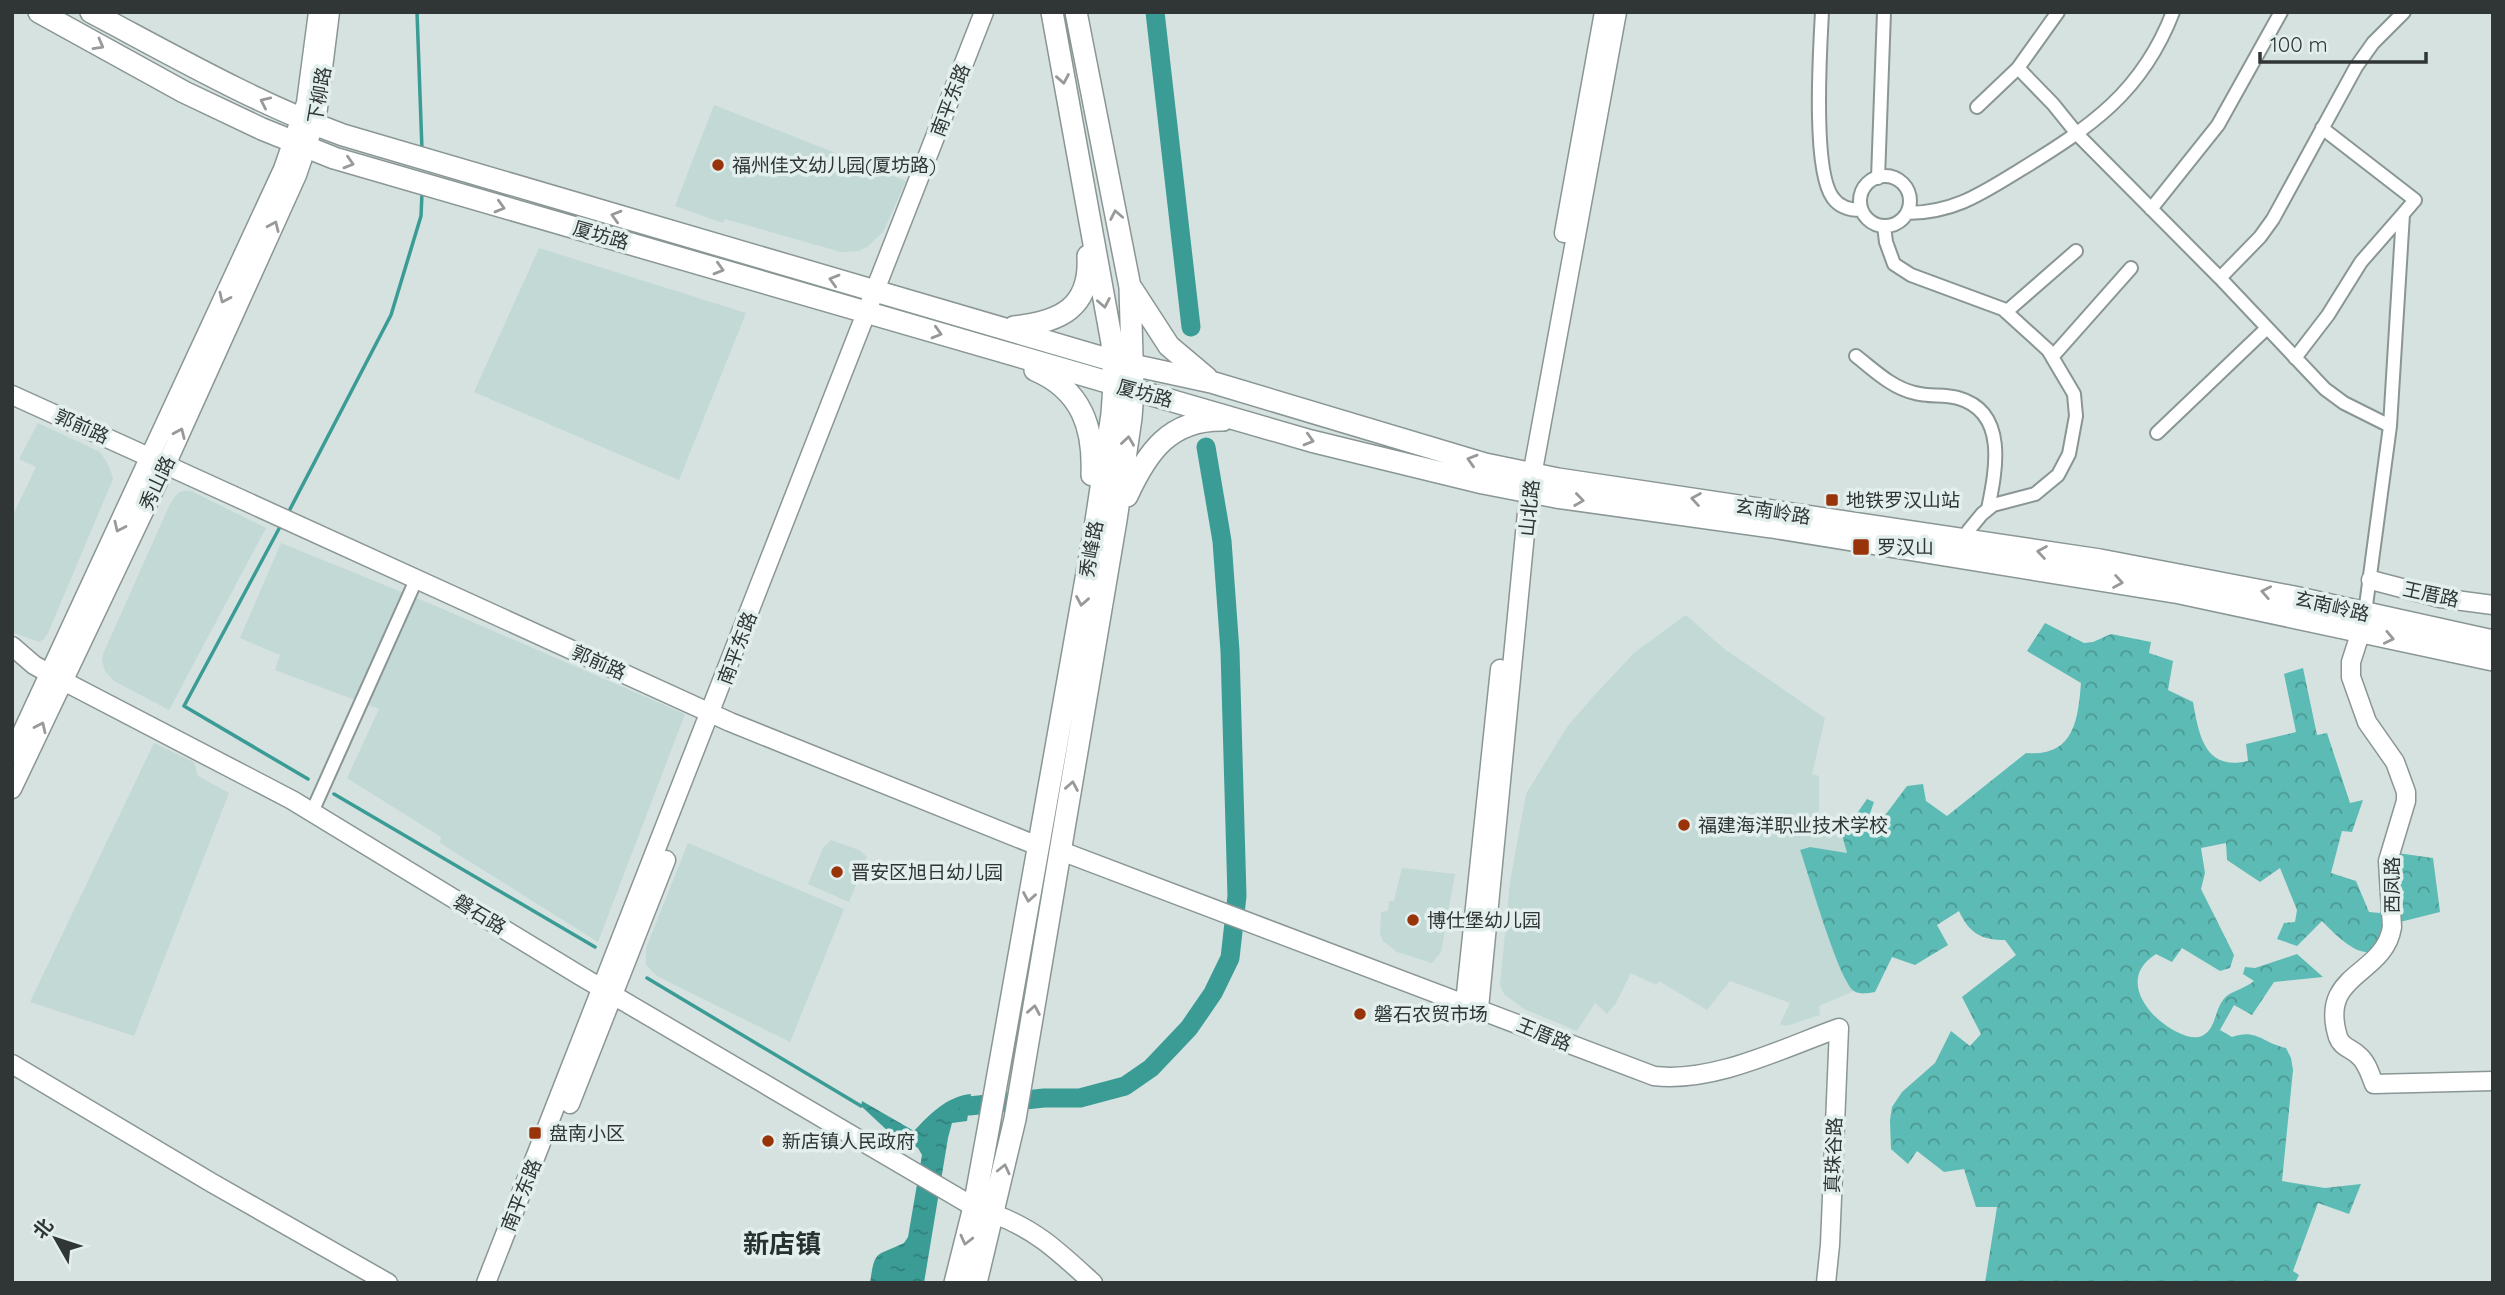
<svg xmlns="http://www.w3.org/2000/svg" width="2505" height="1295" viewBox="0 0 2505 1295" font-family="Quicksand,'Noto Sans SC',sans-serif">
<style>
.built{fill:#c2d9d6}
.forest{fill:url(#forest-crowns)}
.water{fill:url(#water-ripples)}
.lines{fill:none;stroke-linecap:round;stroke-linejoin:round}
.stream{stroke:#3a9c95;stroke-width:3.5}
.river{stroke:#3a9c95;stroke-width:19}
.street-casing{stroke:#8a9695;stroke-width:16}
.secondary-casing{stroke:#8a9695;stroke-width:21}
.primary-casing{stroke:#8a9695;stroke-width:24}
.street{stroke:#fff;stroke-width:12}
.secondary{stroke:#fff;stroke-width:18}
.primary{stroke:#fff;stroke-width:21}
.oneway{stroke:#989a9a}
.poi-dot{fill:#993309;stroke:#e2efed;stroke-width:2.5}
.labels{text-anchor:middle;stroke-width:7;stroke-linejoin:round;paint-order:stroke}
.street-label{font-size:19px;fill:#303535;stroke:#e2efed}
.poi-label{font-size:19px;fill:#303535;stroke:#e2efed;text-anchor:start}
.district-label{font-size:26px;font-weight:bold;fill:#273130;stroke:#e2efed}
</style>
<defs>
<pattern id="forest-crowns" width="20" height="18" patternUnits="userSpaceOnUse" patternTransform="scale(1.75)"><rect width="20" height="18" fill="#5cbbb4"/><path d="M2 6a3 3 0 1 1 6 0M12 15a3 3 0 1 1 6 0" fill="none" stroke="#4c9993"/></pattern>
<pattern id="water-ripples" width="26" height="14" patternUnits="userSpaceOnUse" patternTransform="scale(1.75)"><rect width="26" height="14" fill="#3a9c95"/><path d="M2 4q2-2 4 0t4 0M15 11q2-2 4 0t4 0" fill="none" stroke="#31807a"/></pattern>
</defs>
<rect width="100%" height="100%" fill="#d5e2e0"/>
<path class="built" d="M714 105 906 181 883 232 867 247 859 251 841 252 725 219 723 223 675 206Z
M539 248 746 313 679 480 474 392Z
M38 423 100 452 109 466 113 479 48 633 44 639 39 642 12 632V517L36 467 19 459Z
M182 491H191L266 528 169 710 114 681 105 671 102 661 103 654 170 504 177 494Z
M281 543 431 604 685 714 598 942 440 843 441 837 347 778 379 709 275 670 280 655 240 638Z
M1686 615 1723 648 1825 718 1812 774 1819 776V818L1850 823 1842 835 1847 853 1810 847 1800 850 1830 939 1847 984 1854 991 1819 1006 1820 1015 1786 1026 1780 1024 1790 1003 1730 981 1707 1010 1659 981 1656 985 1631 973 1616 1003 1607 1014 1595 1003 1577 1031 1524 1009 1504 994 1500 985 1510 882 1526 794 1567 727 1591 699 1634 653Z
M154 743 194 762 198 776 229 793 134 1036 30 1002Z
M831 840 859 850 867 857 849 902 808 884 823 848Z
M688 843 844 909 790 1042 657 976 646 965V948Z
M1402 868 1455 874 1441 952 1432 963 1397 952 1383 941 1380 934 1381 912 1388 911 1389 901H1394Z"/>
<path class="forest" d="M2045 623 2084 643 2093 642 2111 634 2151 642 2149 653 2173 661 2168 690 2193 702C2199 736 2205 771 2248 761L2246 744 2296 732 2284 674 2303 668 2317 735 2327 733 2350 803 2363 800 2352 832 2342 831 2331 873 2356 881 2369 912 2380 913 2390 852 2433 858 2440 912 2392 924C2388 931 2383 942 2377 948 2361 963 2333 932 2322 921L2297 946 2277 939 2284 923 2295 922 2297 910 2280 868 2260 882 2227 860 2226 843 2201 848 2205 873 2201 889 2234 955 2230 968 2220 971 2182 948 2172 962 2156 954C2103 987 2179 1047 2202 1036 2216 1029 2214 1012 2223 1000 2229 991 2245 989 2254 981L2243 974 2245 967 2255 968 2297 954 2323 977 2274 982 2252 1015 2234 1005 2220 1030 2232 1037C2256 1028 2263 1043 2286 1048L2291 1058 2293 1070 2282 1181 2325 1188 2361 1184 2349 1214 2318 1203 2293 1271 2299 1275 2295 1283H1985L1997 1207H1976L1964 1169 1944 1172 1917 1151 1908 1164 1891 1149 1890 1120 1892 1107 1902 1092 1935 1063 1951 1031 1970 1046 1981 1034 1962 997 2016 955 2005 940C1981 940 1969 933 1959 911L1937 925 1948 945 1915 965 1892 957 1875 992C1868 993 1860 995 1854 991 1839 982 1808 872 1800 850L1810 847 1847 853 1842 835 1867 799 1874 802 1868 819 1880 822 1907 786 1923 784 1926 801 1947 816 2026 753C2073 757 2078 722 2081 683L2027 651Z"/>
<path class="water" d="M971 1094 967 1121 952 1123 948 1138 924 1283H870C875 1248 876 1257 904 1243L908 1237 922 1155 918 1148 889 1132 861 1106 862 1101 914 1131C929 1115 947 1096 971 1094Z"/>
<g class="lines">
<path class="stream" d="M417 12 422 150
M287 515 391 315 421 216 422 193
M281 525 184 706 308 779
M334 794 595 947
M647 978 861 1106"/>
<path class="river" d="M1155 12 1191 327
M969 1106 1044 1098H1080L1125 1086 1151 1068 1189 1028 1213 993 1230 958 1237 896 1230 651 1222 541 1206 447"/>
<g class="street-casing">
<path id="street" d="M1822 12C1820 50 1812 171 1833 198 1840 208 1850 210 1861 210
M2018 68 2053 104 2078 135 2220 278 2325 389 2344 403 2390 426
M1977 107 2018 68 2058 12
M2322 128 2415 200 2403 214 2390 426 2365 613
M1860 201a25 25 0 1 1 50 0a25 25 0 1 1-50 0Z
M1878 178 1884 12
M2151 209 2218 125 2281 12
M1907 213C1953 213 1981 194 2020 170 2090 127 2142 93 2173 12
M1884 226 1886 242 1894 264 1911 275 2003 309 2048 350 2074 394 2076 416 2069 454 2058 475 2035 494 1993 505 1982 514 1968 531
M2220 278 2260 237 2273 219 2356 67 2373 43 2404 12
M2006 312 2076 251
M1856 356C1874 370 1892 388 1915 393 1929 397 1944 394 1958 398 2008 412 1996 470 1988 509
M2053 356 2131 268
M2295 358 2328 315 2361 262 2403 214
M2157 433 2267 328
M312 812 416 580"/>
</g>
<g class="secondary-casing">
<path id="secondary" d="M1564 233 1604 12
M12 395 151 458
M166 465 730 722 1038 846
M2371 580 2440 598 2493 605
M2361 631 2351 662V677L2367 722 2395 762 2406 792V801L2388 861 2392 927C2384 977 2318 972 2338 1037 2342 1048 2351 1048 2358 1055 2367 1062 2370 1074 2374 1084L2493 1081
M12 646 34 665 50 674 292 800 579 975 974 1207
M12 754 283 169 306 103 318 12
M12 789 166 465 297 175 317 116 330 12
M1061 851 1654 1076C1714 1083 1783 1048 1839 1028L1830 1245 1826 1283
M1465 1003 1500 669
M1479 1008 1529 492 1617 12
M12 1064 212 1183 388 1283
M570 1104 666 860
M994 1214C1037 1230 1059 1252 1093 1283
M486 1283 984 12"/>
</g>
<g class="primary-casing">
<path id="primary" d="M39 12 184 92 262 129 334 158 1311 441 1483 483 1556 497 1772 527 2180 593 2493 660
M91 12C174 56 256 103 343 135L1114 361 1211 382 1485 464 1558 479 2100 560 2294 597 2493 641
M1132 289 1169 346 1207 378
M1014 327C1060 322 1091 308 1088 256
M1035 370C1082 390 1094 428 1092 475
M1127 496C1147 452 1170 419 1223 420
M955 1283 974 1207 989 1125 1095 528 1112 414 1114 385 1112 343 1052 12
M976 1283 1015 1119 1116 520 1131 418 1133 390 1130 287 1076 12"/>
</g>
<use href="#street" class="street"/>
<use href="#secondary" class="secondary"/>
<use href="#primary" class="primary"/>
</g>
<defs><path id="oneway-chevron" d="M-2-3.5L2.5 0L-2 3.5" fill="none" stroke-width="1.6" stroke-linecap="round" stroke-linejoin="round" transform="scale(1.75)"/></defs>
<g class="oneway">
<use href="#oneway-chevron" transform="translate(99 45) rotate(29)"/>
<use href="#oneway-chevron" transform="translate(1063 79) rotate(80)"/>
<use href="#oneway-chevron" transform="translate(265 102) rotate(-155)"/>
<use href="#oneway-chevron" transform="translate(349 163) rotate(17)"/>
<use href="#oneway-chevron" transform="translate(500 207) rotate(16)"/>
<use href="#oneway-chevron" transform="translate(1116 215) rotate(-101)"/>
<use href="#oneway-chevron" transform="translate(616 216) rotate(-164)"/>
<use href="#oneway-chevron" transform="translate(274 226) rotate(-66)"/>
<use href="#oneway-chevron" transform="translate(719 269) rotate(16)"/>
<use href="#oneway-chevron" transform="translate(834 280) rotate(-164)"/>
<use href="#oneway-chevron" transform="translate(224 298) rotate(115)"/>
<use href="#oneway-chevron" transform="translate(1104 303) rotate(79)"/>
<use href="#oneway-chevron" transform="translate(937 333) rotate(16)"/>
<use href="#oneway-chevron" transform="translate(180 433) rotate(-66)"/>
<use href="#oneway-chevron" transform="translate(1309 440) rotate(16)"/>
<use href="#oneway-chevron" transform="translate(1128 441) rotate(-82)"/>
<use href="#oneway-chevron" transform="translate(1472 460) rotate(-163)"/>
<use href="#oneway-chevron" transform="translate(1696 499) rotate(-171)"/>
<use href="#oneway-chevron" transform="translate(1579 500) rotate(8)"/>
<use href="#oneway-chevron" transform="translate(119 527) rotate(115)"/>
<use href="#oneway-chevron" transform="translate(2042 552) rotate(-171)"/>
<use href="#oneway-chevron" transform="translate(2118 582) rotate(10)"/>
<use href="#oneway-chevron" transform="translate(2266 592) rotate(-169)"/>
<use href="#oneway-chevron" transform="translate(1082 601) rotate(100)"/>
<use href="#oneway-chevron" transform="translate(2389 638) rotate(12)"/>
<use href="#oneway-chevron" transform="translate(41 727) rotate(-65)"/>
<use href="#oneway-chevron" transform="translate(1072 786) rotate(-80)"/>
<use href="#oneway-chevron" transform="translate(1029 897) rotate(100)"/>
<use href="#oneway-chevron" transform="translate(1034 1010) rotate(-80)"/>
<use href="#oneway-chevron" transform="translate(1004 1169) rotate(-77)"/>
<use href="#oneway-chevron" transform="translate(966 1240) rotate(104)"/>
</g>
<g class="poi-dot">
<circle cx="718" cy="165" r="7"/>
<rect x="1825" y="493" width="14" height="14" rx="3.5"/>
<rect x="1852" y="538" width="18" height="18" rx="3.5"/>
<circle cx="1684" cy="825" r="7"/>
<circle cx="837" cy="872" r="7"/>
<circle cx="1413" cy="920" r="7"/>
<circle cx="1360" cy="1014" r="7"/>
<rect x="528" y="1126" width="14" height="14" rx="3.5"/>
<circle cx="768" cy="1141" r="7"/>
</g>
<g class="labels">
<g class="street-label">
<text transform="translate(319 95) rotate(-80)" y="7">下柳路</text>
<text transform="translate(950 100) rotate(-69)" y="7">南平东路</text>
<text transform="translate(601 235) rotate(16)" y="7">厦坊路</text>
<text transform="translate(1145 393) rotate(15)" y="7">厦坊路</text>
<text transform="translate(82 426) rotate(24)" y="7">郭前路</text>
<text transform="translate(157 483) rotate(-65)" y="7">秀山路</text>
<text transform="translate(1529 508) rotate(-84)" y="7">山北路</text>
<text transform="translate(1773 511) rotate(9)" y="7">玄南岭路</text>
<text transform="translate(1091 549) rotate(-80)" y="7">秀峰路</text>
<text transform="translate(2431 594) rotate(12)" y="7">王厝路</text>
<text transform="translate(2332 606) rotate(13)" y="7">玄南岭路</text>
<text transform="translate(737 648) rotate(-69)" y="7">南平东路</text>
<text transform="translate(599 662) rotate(24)" y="7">郭前路</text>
<text transform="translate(2392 885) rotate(-90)" y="7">西凤路</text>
<text transform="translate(480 914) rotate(31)" y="7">磐石路</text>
<text transform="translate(1544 1034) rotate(22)" y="7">王厝路</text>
<text transform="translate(1833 1155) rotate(-88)" y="7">真珠谷路</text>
<text transform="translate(521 1195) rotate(-68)" y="7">南平东路</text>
</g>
<g class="poi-label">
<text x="732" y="172">福州佳文幼儿园(厦坊路)</text>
<text x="1846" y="507">地铁罗汉山站</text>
<text x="1877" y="554">罗汉山</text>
<text x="1698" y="832">福建海洋职业技术学校</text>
<text x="851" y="879">晋安区旭日幼儿园</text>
<text x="1427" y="927">博仕堡幼儿园</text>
<text x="1374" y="1021">磐石农贸市场</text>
<text x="549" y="1140">盘南小区</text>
<text x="782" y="1148">新店镇人民政府</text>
</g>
<g class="district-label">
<text x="782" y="1253">新店镇</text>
</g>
</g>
<rect width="2505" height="1295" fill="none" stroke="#303535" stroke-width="28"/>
<g transform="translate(56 1239) rotate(309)" stroke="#e2efed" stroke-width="5" paint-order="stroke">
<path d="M0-5L12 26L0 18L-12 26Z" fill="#303535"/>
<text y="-10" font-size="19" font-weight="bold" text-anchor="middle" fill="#303535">北</text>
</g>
<path d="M2260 52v10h166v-10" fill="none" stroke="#303535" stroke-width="3.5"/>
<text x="2270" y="52" font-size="21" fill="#303535" stroke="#e2efed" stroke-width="5" paint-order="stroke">100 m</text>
</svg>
